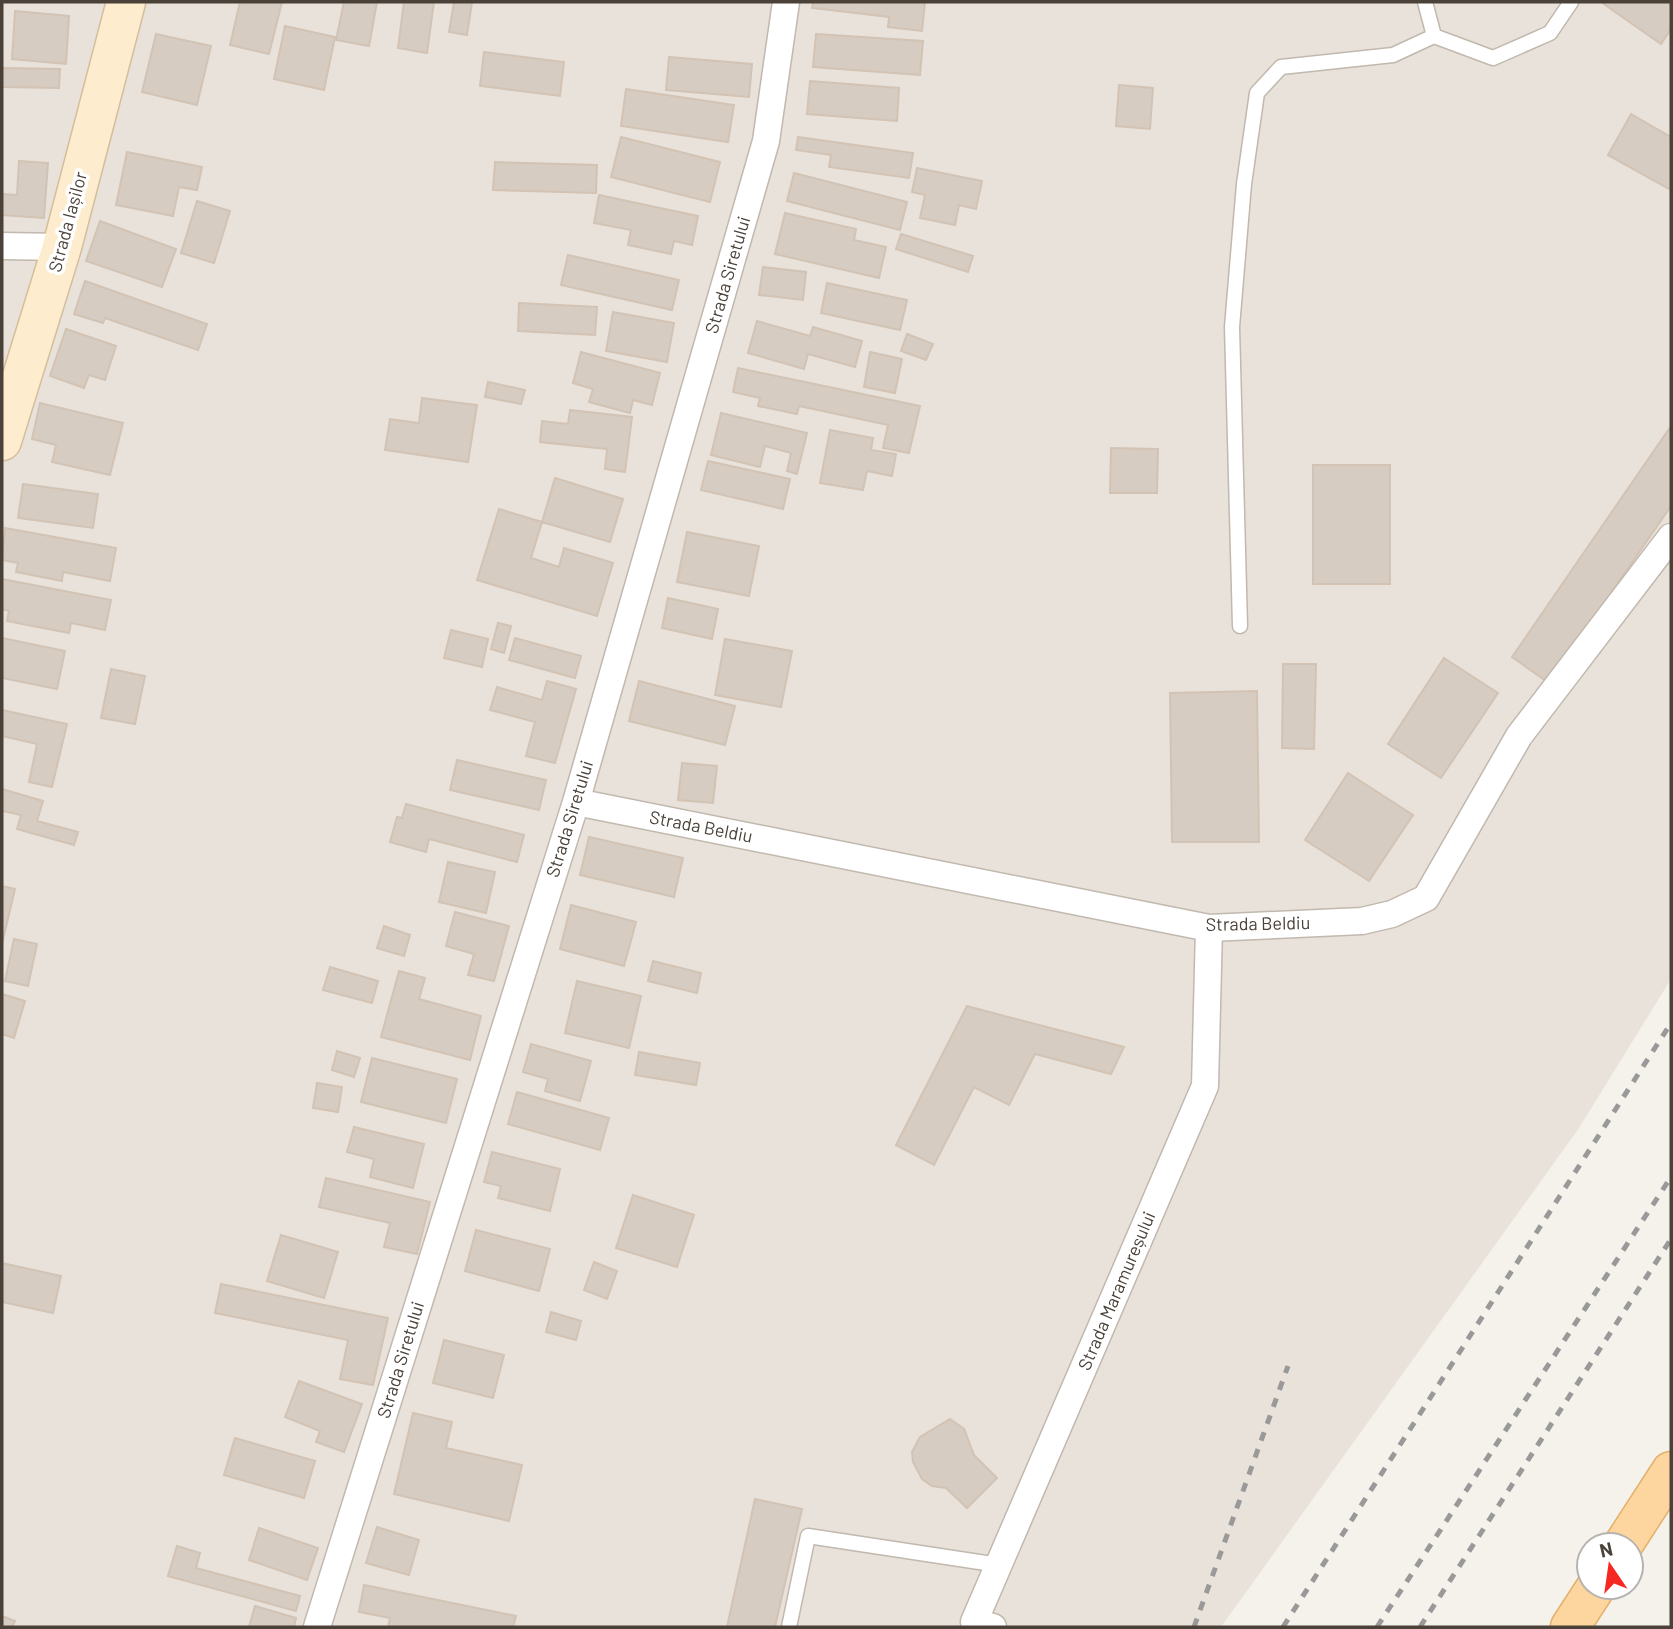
<svg xmlns="http://www.w3.org/2000/svg" width="1673" height="1629" viewBox="0 0 1673 1629" font-family="Barlow,sans-serif">
<style>
.residential{fill:#e9e2da}
.building{fill:#d7ccc1;stroke:#d2c3b4;stroke-width:2}
.lines{fill:none;stroke-linecap:round;stroke-linejoin:round}
.lane-casing{stroke:#c1b8ae;stroke-width:17}
.street-casing{stroke:#c1b8ae;stroke-width:29}
.secondary-casing{stroke:#d4be9c;stroke-width:41}
.primary-casing{stroke:#e2b16d;stroke-width:41}
.lane{stroke:#fff;stroke-width:14}
.street{stroke:#fff;stroke-width:26}
.secondary{stroke:#fdeccd;stroke-width:38}
.primary{stroke:#fcd69e;stroke-width:38}
.rail{stroke:#999;stroke-width:5;stroke-dasharray:9 9;stroke-linecap:butt}
.labels{text-anchor:middle;stroke-width:7;stroke-linejoin:round;paint-order:stroke}
.street-label{font-size:18px;fill:#4a4139;stroke:#fff}
</style>
<rect width="100%" height="100%" fill="#f5f1eb"/>
<path class="residential" d="M2 2H1671V979L1579 1128 1221 1627H2Z"/>
<path class="building" d="M240 2H282L269 54 230 45Z
M344 2H377L369 46 336 40Z
M404 2H434L427 53 398 48Z
M454 2H472L467 35 449 32Z
M813 2H925L922 31 888 27 889 17 812 8Z
M1601 2H1671V29L1661 44Z
M15 11 69 16 66 64 12 59Z
M285 26 335 37 324 90 274 79Z
M156 34 211 46 197 105 142 92Z
M816 34 923 41 920 75 813 67Z
M484 52 564 62 560 96 480 86Z
M669 57 752 64 749 97 666 90Z
M2 68 60 69 59 88 2 87Z
M810 81 899 88 897 121 807 114Z
M1119 85 1153 88 1150 129 1116 126Z
M626 89 734 105 728 142 621 126Z
M1631 114 1671 137V190L1608 155Z
M621 137 720 162 710 202 611 177Z
M798 137 913 153 909 178 829 167 831 155 796 150Z
M127 152 202 167 197 190 179 187 173 216 116 205Z
M19 161 48 163 44 218 2 215V194L17 195Z
M495 162 597 165 596 193 493 190Z
M917 168 982 181 976 209 959 205 955 225 920 218 925 195 912 192Z
M794 173 907 202 900 230 787 201Z
M599 195 698 216 692 245 674 241 671 254 628 245 631 230 594 223Z
M197 201 230 211 214 263 181 253Z
M785 213 856 229 854 240 886 247 879 278 775 254Z
M100 221 176 249 162 287 86 261Z
M901 234 973 256 968 272 896 249Z
M568 255 679 280 672 310 561 285Z
M763 267 806 272 803 300 759 295Z
M85 281 207 324 198 350 105 318 103 323 74 314Z
M827 283 907 300 900 330 821 313Z
M519 303 597 307 595 335 518 331Z
M613 312 674 323 667 362 606 351Z
M757 321 810 336 813 327 862 341 855 367 808 354 804 369 748 353Z
M66 329 116 346 105 380 89 375 84 388 50 376Z
M907 334 933 344 926 360 901 351Z
M581 352 660 373 652 405 633 400 630 413 589 402 593 389 573 383Z
M870 352 902 359 895 393 864 387Z
M738 368 920 406 909 453 883 448 888 425 799 406 797 414 758 406 760 398 733 392Z
M488 382 525 390 521 404 485 397Z
M422 398 477 405 468 462 385 450 390 419 419 423Z
M40 403 123 423 110 475 52 462 56 445 32 439Z
M570 410 632 417 625 472 605 469 607 449 540 442 542 421 568 424Z
M721 413 807 433 797 474 787 471 791 453 765 446 760 467 711 455Z
M1671 426V506L1549 683 1512 657Z
M830 430 873 438 871 450 896 454 892 476 867 471 863 490 820 483Z
M1111 448 1158 449 1157 493H1110Z
M708 461 790 479 783 509 701 490Z
M1313 465H1390V584H1313Z
M555 478 623 499 610 542 542 522Z
M23 484 98 494 93 528 18 518Z
M499 509 542 522 531 558 559 567 564 548 613 563 597 616 477 580Z
M5 528 116 548 110 581 63 572 62 581 16 572 18 563 2 560Z
M687 532 759 546 749 596 677 582Z
M2 579 111 600 105 630 71 623 69 633 7 621 9 611 2 609Z
M668 598 718 609 712 639 662 628Z
M498 623 511 626 504 653 491 649Z
M451 630 488 639 482 667 444 658Z
M2 638 65 651 57 689 2 678Z
M515 638 581 656 575 678 509 660Z
M725 639 792 651 781 707 715 695Z
M1444 658 1498 693 1441 778 1388 744Z
M1283 664H1316L1314 749 1282 748Z
M111 669 145 676 135 724 101 718Z
M547 681 576 689 555 763 526 756 535 722 490 710 497 687 542 700Z
M639 681 735 706 725 745 629 721Z
M1257 691 1259 842H1172L1170 693Z
M2 710 67 724 52 787 29 782 37 744 2 736Z
M457 760 546 780 539 810 450 790Z
M682 763 717 766 713 803 678 800Z
M1348 773 1413 815 1369 881 1305 840Z
M2 789 43 801 37 821 78 832 74 845 17 829 21 815 2 811Z
M406 804 524 835 517 862 429 839 426 852 390 842 397 817 402 818Z
M589 837 683 858 674 897 580 875Z
M448 862 495 872 486 913 439 902Z
M2 886 15 889 2 944Z
M571 905 636 922 624 966 560 949Z
M455 912 509 926 494 981 468 975 474 954 446 946Z
M384 926 410 935 404 956 377 948Z
M14 939 37 944 28 986 5 981Z
M653 961 701 973 697 993 648 981Z
M330 967 378 981 372 1003 323 990Z
M399 971 425 978 419 999 481 1016 470 1060 381 1037Z
M577 981 641 996 629 1048 565 1033Z
M2 994 25 1001 14 1038 2 1034Z
M967 1006 1008 1017 1124 1047 1111 1074 1035 1054 1009 1105 974 1087 934 1165 896 1145Z
M531 1044 591 1061 580 1101 545 1091 548 1079 523 1072Z
M337 1051 360 1058 354 1077 332 1070Z
M639 1052 700 1063 696 1085 635 1075Z
M372 1058 457 1079 446 1123 361 1102Z
M317 1083 342 1087 338 1112 313 1108Z
M517 1092 609 1118 600 1150 508 1124Z
M354 1127 424 1144 413 1188 370 1177 374 1159 347 1152Z
M492 1152 560 1169 550 1211 498 1198 501 1186 484 1182Z
M326 1178 430 1202 417 1254 384 1247 390 1223 319 1207Z
M633 1195 694 1215 677 1267 616 1248Z
M476 1230 550 1249 539 1291 465 1271Z
M281 1235 338 1252 324 1298 267 1281Z
M594 1262 617 1271 607 1299 584 1290Z
M2 1263 61 1276 53 1313 2 1302Z
M221 1284 388 1318 373 1385 340 1379 348 1340 215 1313Z
M551 1312 581 1321 576 1340 546 1332Z
M444 1340 504 1355 493 1398 433 1383Z
M299 1381 362 1404 344 1452 316 1442 320 1431 285 1417Z
M413 1413 452 1422 446 1448 522 1465 509 1521 394 1494Z
M950 1419 964 1429 974 1455 997 1478 967 1508 946 1488 932 1486 922 1479 913 1462 912 1452 920 1437Z
M235 1438 315 1461 304 1498 224 1475Z
M755 1499 802 1509 775 1627H727Z
M377 1527 419 1540 409 1575 366 1563Z
M259 1528 318 1548 307 1580 249 1560Z
M177 1546 200 1553 196 1568 300 1596 296 1611 168 1576Z
M364 1585 516 1616 513 1627H388L390 1618 359 1612Z
M255 1606 296 1618 294 1627H249Z
M2 1616 15 1621 12 1627H2Z"/>
<g class="lines">
<g class="lane-casing">
<path id="lane" d="M1425 2 1434 36 1493 58 1550 33 1571 2
M1240 626 1232 327 1244 184 1257 93 1281 67 1393 55 1434 36
M789 1627 808 1536 999 1565"/>
</g>
<g class="street-casing">
<path id="street" d="M2 246 62 247
M576 802 1209 928 1362 921 1392 914 1426 898 1519 736 1671 537
M317 1627 576 802 766 141 786 2
M993 1627 974 1622 1205 1086 1209 928"/>
</g>
<g class="secondary-casing">
<path id="secondary" d="M2 441 62 247 126 2"/>
</g>
<g class="primary-casing">
<path id="primary" d="M1623 1545 1671 1471
M1570 1627 1596 1587"/>
</g>
<use href="#lane" class="lane"/>
<use href="#street" class="street"/>
<use href="#secondary" class="secondary"/>
<use href="#primary" class="primary"/>
<path class="rail" d="M1194 1627 1288 1366
M1283 1627 1671 1023
M1377 1627 1671 1177
M1420 1627 1671 1239"/>
</g>
<g class="labels">
<g class="street-label">
<text transform="translate(68 222) rotate(-75)" y="6">Strada Iașilor</text>
<text transform="translate(728 275) rotate(-74)" y="6">Strada Siretului</text>
<text transform="translate(570 819) rotate(-73)" y="6">Strada Siretului</text>
<text transform="translate(701 827) rotate(11)" y="6">Strada Beldiu</text>
<text transform="translate(1258 924) rotate(-1)" y="6">Strada Beldiu</text>
<text transform="translate(1117 1291) rotate(-67)" y="6">Strada Maramureșului</text>
<text transform="translate(401 1360) rotate(-73)" y="6">Strada Siretului</text>
</g>
</g>
<rect width="1673" height="1629" fill="none" stroke="#4a4139" stroke-width="7"/>
<g transform="translate(1610 1566) rotate(347)"><circle r="33" fill="#ffffff" stroke="#b7b3b0" stroke-width="2"/>
<path d="M0-5L12 26L0 18L-12 26Z" fill="#f52922"/>
<text y="-10" font-size="19" font-weight="bold" text-anchor="middle" fill="#4a4139">N</text>
</g>
</svg>
